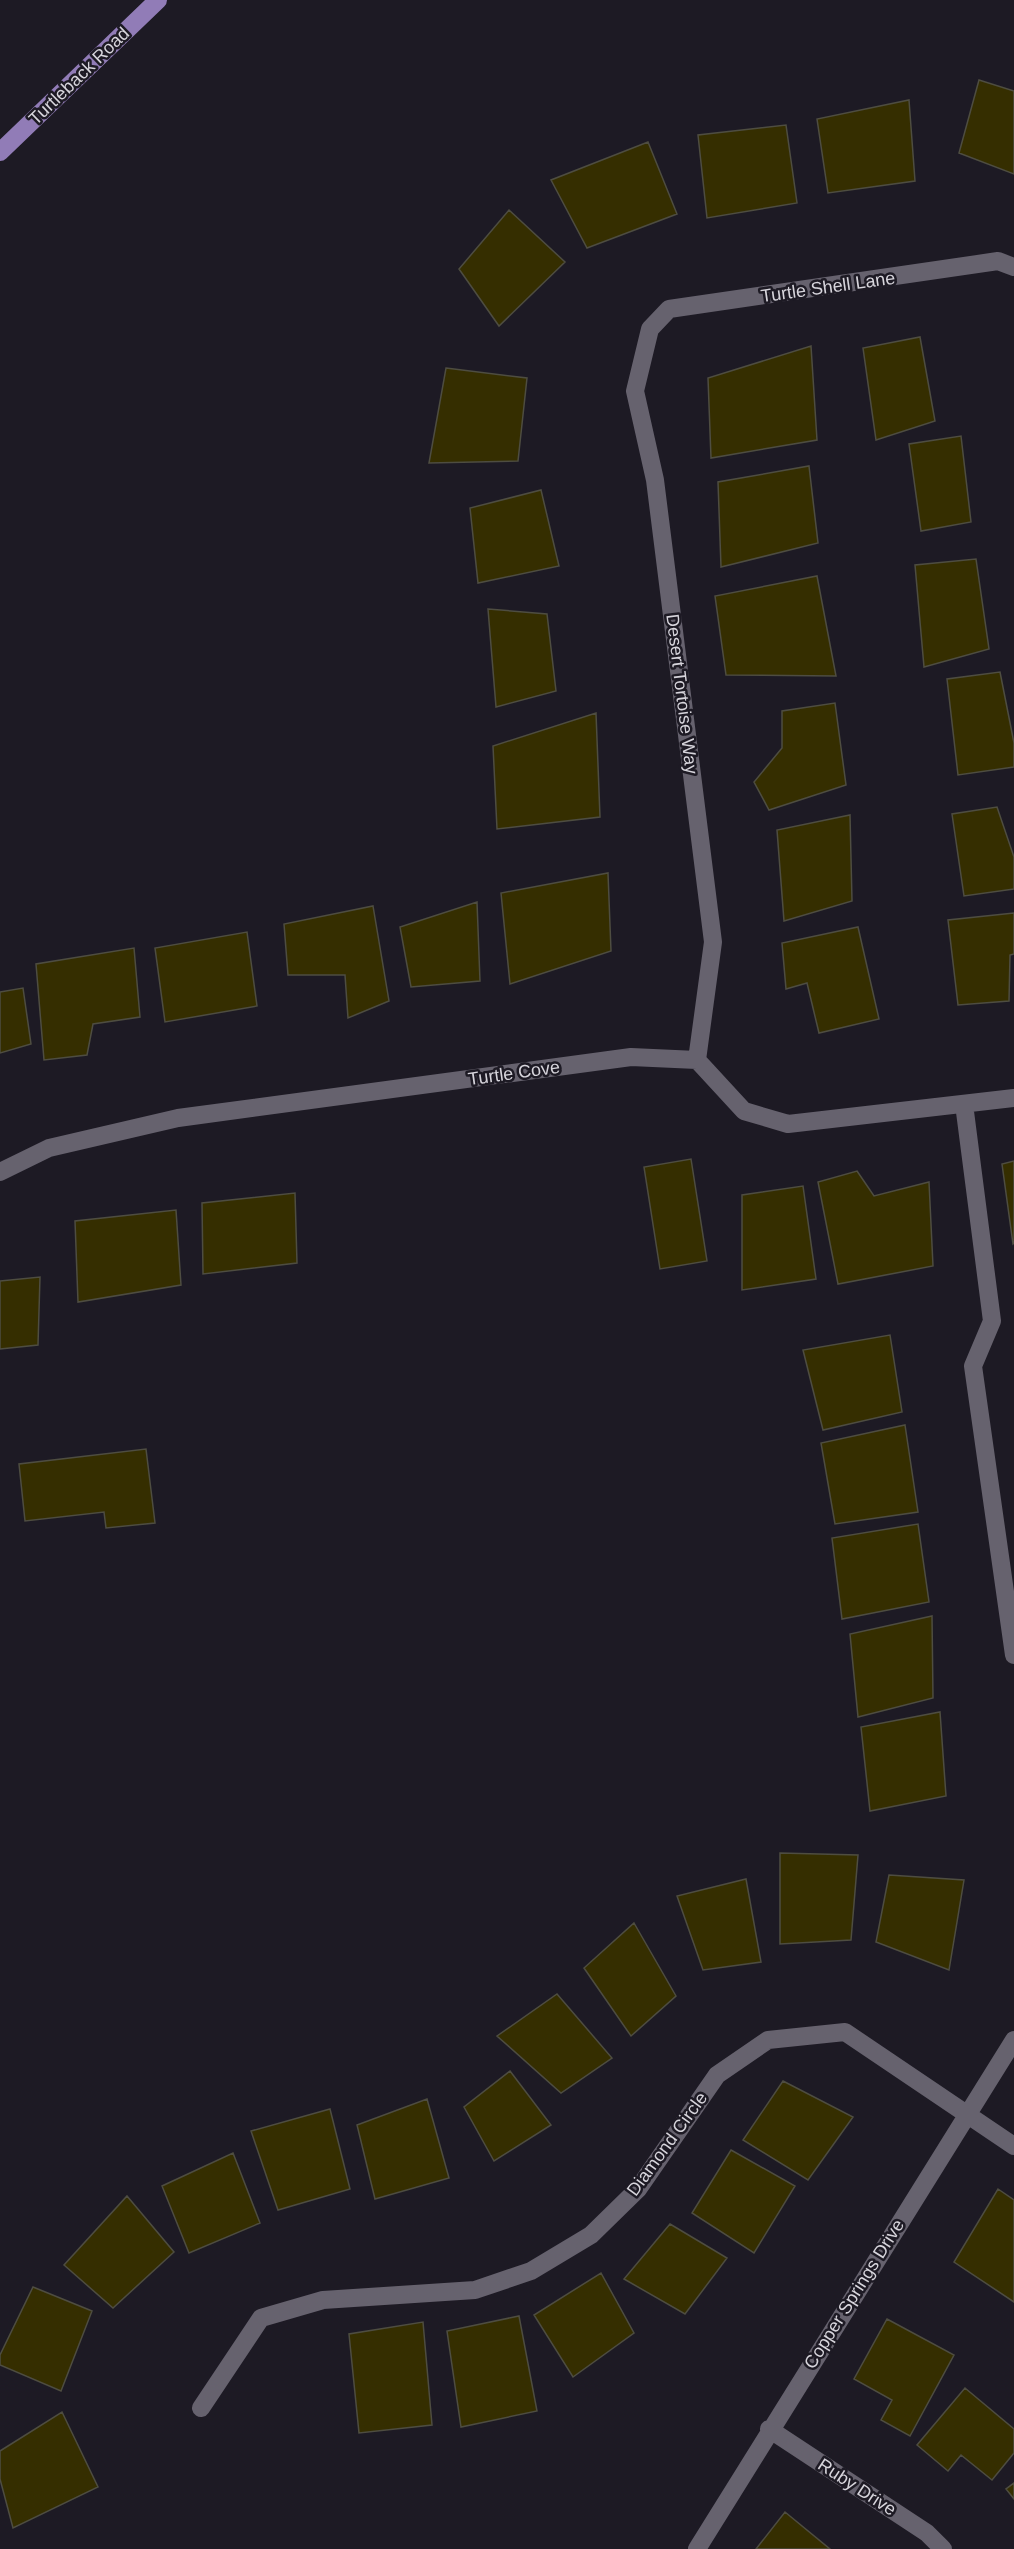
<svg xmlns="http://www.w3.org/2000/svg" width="1014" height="2549" viewBox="0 0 1014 2549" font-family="Arial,sans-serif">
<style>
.building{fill:#352e00;stroke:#4e4d41;stroke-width:1.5}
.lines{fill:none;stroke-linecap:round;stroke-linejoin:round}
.minor{stroke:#66626e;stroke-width:18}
.major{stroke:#917cb7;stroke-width:18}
.labels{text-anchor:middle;stroke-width:5;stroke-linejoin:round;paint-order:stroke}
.street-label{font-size:18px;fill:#d7d5dc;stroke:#1d1a24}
</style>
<rect width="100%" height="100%" fill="#1d1a24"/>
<path class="building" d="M979 80 1014 91V174L959 153Z
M909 100 915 181 828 193 817 119Z
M786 125 797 203 707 218 698 135Z
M648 142 677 214 587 248 551 180Z
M509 210 565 262 499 326 459 269Z
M920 337 935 421 876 440 863 348Z
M811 346 817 440 711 458 708 378Z
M446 368 527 378 518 461 429 463Z
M961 436 971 522 921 531 909 444Z
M809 466 818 543 721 567 718 482Z
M541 490 559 566 478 583 470 508Z
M976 559 989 649 924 667 915 565Z
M817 576 836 676 726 675 715 596Z
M488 609 547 614 556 691 496 707Z
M1000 672 1014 743V767L958 775 947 679Z
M835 703 846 785 769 810 754 782 782 748V711Z
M596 713 600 817 497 829 493 746Z
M997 807 1014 857V889L964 896 952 814Z
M850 815 852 901 784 921 777 830Z
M608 873 611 951 510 984 501 893Z
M477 902 480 981 411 987 400 927Z
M373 906 389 1001 348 1018 345 975H288L284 924Z
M1014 913V954L1010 955 1009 1001 958 1005 948 920Z
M858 927 879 1019 819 1033 807 983 786 989 782 943Z
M247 932 257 1006 165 1022 155 948Z
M134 948 140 1017 93 1024 87 1055 44 1060 36 964Z
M23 988 31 1044 0 1053V992Z
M691 1159 707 1261 660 1269 644 1167Z
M1014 1161V1243L1013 1244 1002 1164Z
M857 1171 874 1196 929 1182 933 1266 838 1284 818 1182Z
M803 1186 816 1279 742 1290V1195Z
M295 1193 297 1263 203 1274 202 1203Z
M176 1210 181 1285 78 1302 75 1221Z
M40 1277 38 1345 0 1349V1281Z
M890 1335 902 1412 823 1430 803 1350Z
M905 1425 918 1512 835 1524 821 1443Z
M146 1449 155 1523 106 1528 104 1512 25 1521 19 1464Z
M918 1524 929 1602 842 1619 832 1538Z
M932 1616 933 1698 858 1717 850 1634Z
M940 1712 946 1796 870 1811 861 1727Z
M780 1853 858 1855 851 1940 780 1944Z
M889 1875 964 1880 949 1970 876 1942Z
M746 1879 761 1962 703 1970 677 1896Z
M634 1923 676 1996 631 2036 584 1968Z
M557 1994 612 2058 561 2093 497 2036Z
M510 2071 551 2125 494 2161 464 2107Z
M783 2081 853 2117 808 2180 743 2140Z
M427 2099 449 2178 375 2199 357 2125Z
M330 2109 350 2189 278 2210 251 2131Z
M731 2150 795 2186 754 2253 692 2213Z
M233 2153 260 2223 189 2253 162 2186Z
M998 2189 1014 2200V2302L954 2262Z
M127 2196 174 2252 113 2308 64 2265Z
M670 2224 727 2258 685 2314 624 2279Z
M601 2273 634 2333 573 2377 534 2315Z
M33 2287 92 2311 61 2391 0 2365V2355Z
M519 2316 537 2411 461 2427 447 2331Z
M887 2319 954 2355 910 2436 881 2420 892 2400 854 2379Z
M423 2322 432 2425 359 2433 349 2334Z
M965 2388 1014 2429V2453L992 2480 961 2455 948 2471 917 2445Z
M62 2412 98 2487 13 2528 0 2479V2451Z
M1014 2483V2499L1006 2489Z
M785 2512 830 2549H756Z"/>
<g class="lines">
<path class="minor" d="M697 1060 713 942 655 480 635 391 650 329 669 309 998 261 1014 267
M964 1104 992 1321 973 1366 1014 1655
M0 1172 49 1148 178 1118 631 1057 697 1060 744 1111 788 1124 1014 1098
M201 2408 261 2318 323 2300 475 2290 531 2271 591 2235 638 2189 717 2075 768 2040 845 2032 1014 2146
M769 2429 927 2533 943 2549
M697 2549 1014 2040"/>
<path class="major" d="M0 152 158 0"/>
</g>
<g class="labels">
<g class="street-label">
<text transform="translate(79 76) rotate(-44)" y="6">Turtleback Road</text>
<text transform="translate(828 287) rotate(-8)" y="6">Turtle Shell Lane</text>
<text transform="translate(682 694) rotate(83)" y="6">Desert Tortoise Way</text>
<text transform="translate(514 1073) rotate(-8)" y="6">Turtle Cove</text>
<text transform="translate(667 2144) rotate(-54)" y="6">Diamond Circle</text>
<text transform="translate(854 2294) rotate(-58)" y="6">Copper Springs Drive</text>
<text transform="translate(857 2487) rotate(33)" y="6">Ruby Drive</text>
</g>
</g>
</svg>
